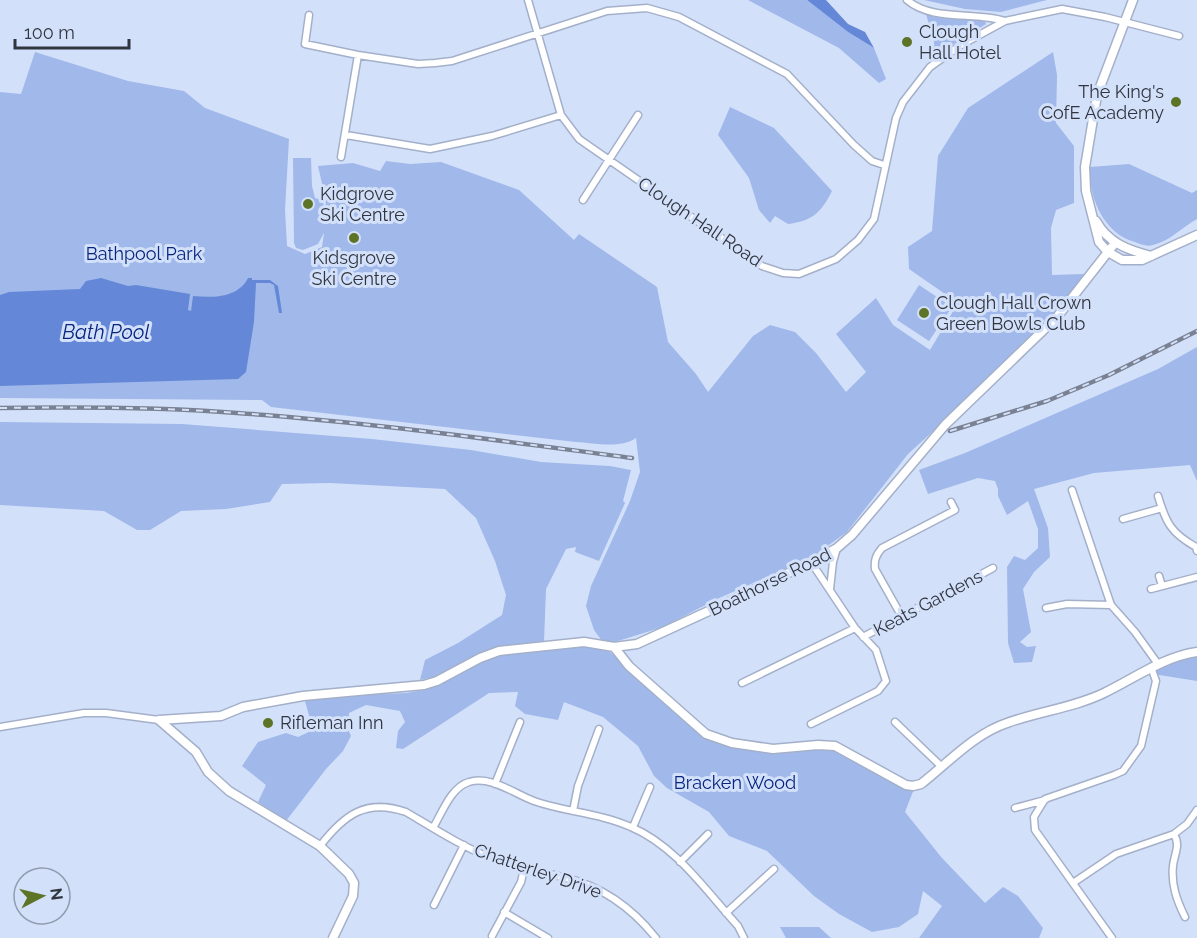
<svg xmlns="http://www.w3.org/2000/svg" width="1197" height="938" viewBox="0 0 1197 938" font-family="Raleway,sans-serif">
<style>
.green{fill:#a0b8ea}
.water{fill:#6488d7}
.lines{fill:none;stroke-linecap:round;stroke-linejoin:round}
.street-casing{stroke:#a4b0c9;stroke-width:9}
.secondary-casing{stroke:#a4b0c9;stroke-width:11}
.street{stroke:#fff;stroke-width:6}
.secondary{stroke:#fff;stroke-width:8}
.rail-casing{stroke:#798192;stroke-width:4.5}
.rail{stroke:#d3e0fa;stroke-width:2;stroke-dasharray:7;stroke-linecap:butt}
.poi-dot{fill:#5d7426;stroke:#d3e0fa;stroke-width:2}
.labels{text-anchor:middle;stroke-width:6;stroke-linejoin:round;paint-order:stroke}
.poi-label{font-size:18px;fill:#30353f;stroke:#d3e0fa;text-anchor:start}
.street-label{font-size:18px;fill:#30353f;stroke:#d3e0fa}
.park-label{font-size:18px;fill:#07247f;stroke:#d3e0fa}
.water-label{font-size:20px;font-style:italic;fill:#082680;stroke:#d3e0fa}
</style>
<rect width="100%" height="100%" fill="#d3e0fa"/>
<path class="green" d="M748 0H807L848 32 874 48 886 79 879 83 839 48Z
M924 0H1068H1047L1001 12 965 9Z
M928 12 951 18 985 21 986 24 935 56 934 42 926 14Z
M35 52 128 81 184 91 205 108 289 139 285 210 287 246 305 254 322 247 324 233 318 244 303 250 296 248 294 243 293 158H311L312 186 315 198 322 200 325 208 326 201 318 166 353 163 380 171 386 161 410 164 441 162 519 190 574 240 579 234 657 287 668 342 696 374 708 392 753 336 770 325 795 332 816 353 846 392 866 372 836 334 876 298 893 325 930 350 958 303 909 269 908 247 932 231 938 156 968 108 1053 52 1057 75 1056 123 1074 146V203L1056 210 1051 228 1052 275 1084 274 1064 305 984 385 908 454 847 532 812 557 717 599 663 627 605 645 594 630 586 606 591 586 630 501 640 472 636 438C620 449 594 443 576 442L271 407 262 400 0 398V92L21 94Z
M730 107 774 128 832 191C821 213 812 221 788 224L775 216 770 223 759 210 749 178 718 135Z
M1129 164 1192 193 1197 190V219C1182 227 1170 241 1153 245 1147 247 1140 244 1135 242 1104 234 1088 197 1090 167Z
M919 285 952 307 929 341 897 320Z
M1197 347V481L1190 465 1094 473 1034 489 1048 528 1050 557 1034 572 1023 589 1031 632 1020 642 1027 647 1036 646 1032 662 1014 663 1008 643 1007 567 1014 556 1025 560 1038 548V529L1028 501 1007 515 998 496V489L995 481 978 478 928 494 919 470 965 453 1158 369Z
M0 422 182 424 372 439 471 450 541 462 610 466 631 470 623 501 625 503 599 561 575 552 576 547 566 549 546 589 544 642C529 644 512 644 498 648 470 655 448 676 420 680L425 660 458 643 502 615 506 595 495 561 476 518 445 489 330 483 282 484 270 502 226 509 181 511 150 530H137L104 511 0 505Z
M585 646 610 652 705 737 732 743 835 749 914 789 905 812 942 858 985 903 1003 887 1018 896 1043 928 1039 938H919L942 906 923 891 918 914 899 927 872 932 839 914 814 896 767 851 729 836 709 812 667 788 654 776 638 746 603 717 564 702 558 720 525 714 515 706 518 692 489 693 403 749 396 748 398 731 405 722 400 711 366 705 349 713 348 729 351 736 343 751 326 769 286 821 258 802 266 785 242 766 258 742 286 733 298 737 313 730 305 701 337 696 406 693 424 690 490 657 505 653Z
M1197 652V681L1153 674 1151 667Z
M780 927H819L831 938H786Z"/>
<path class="water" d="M807 0H826L848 24 865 32 874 48 848 32Z
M101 278 128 286 136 285 190 294 188 310 191 311 193 296C213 298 238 298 248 278H252V280H270L278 286 282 313H279L274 285 270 283H256L254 322 246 372 238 379 0 386V295L9 292 80 289 86 281Z"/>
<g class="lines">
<g class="street-casing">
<path id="street" d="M528 0 561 115 579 139 762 266 783 273 799 274 836 259 858 240 874 219 896 118 903 102 930 67 961 45 1005 21 1062 9 1105 17 1179 36
M907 0C933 22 974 11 1005 21
M309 15 305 44 358 55 418 64 435 63 452 61 607 11 647 8 679 17 787 74 854 145 872 161 884 165
M346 135 430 149 492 136 561 115
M341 157 358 55
M583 200 638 115
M1072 490 1111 605 1135 632 1158 664
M1158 496C1166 523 1171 533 1196 547L1197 551
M1123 519 1162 508
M1159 576 1162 586
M830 589 833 562 837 548
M1151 589 1197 577
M1046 608 1067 604 1111 605
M902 617 875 569C874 560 876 555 882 548L955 510 951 502
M863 637 993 568
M742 683 855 628
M895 722 942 767
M811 724 878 691 886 681 876 650 855 628 811 562
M0 727 84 713H106L159 720
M495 784 520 722
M1015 808 1045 800
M573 811 578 786 599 729
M633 827 650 787
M433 828C442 813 451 787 469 782 490 775 515 794 534 801 565 812 600 813 631 827 676 846 706 891 738 926L744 938
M1174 834C1181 846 1174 854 1173 866 1171 885 1177 901 1185 917
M320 846C344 815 366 798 406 812 433 828 461 846 491 858 515 868 541 871 566 878 604 887 632 908 656 938
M680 862 708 834
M1073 883 1116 854 1174 834 1187 824 1197 810
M434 905 464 845
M504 912 548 938
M726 913 774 869
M492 936 521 882 524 869
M1112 938 1035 830 1034 817 1045 799 1114 775 1123 771 1141 746 1156 681 1151 667"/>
</g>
<g class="secondary-casing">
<path id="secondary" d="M1133 0 1097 95 1085 167 1086 191 1099 242 1108 252 1122 260H1142L1197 235
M1096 221C1108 243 1128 250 1151 256
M614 647 629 666 706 734 732 743 773 749 818 745 835 746 906 785 913 786 921 784C948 763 974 734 1007 723 1040 711 1073 708 1104 693 1135 678 1163 657 1197 652
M159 720 221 716 243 707 303 696 424 685 437 681 480 658 499 651 584 642 614 647 637 644 737 598 811 562 837 548 852 535 945 425 1057 317 1115 243
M159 720 196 752 208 772 229 791 320 846 349 874 354 883 353 896 333 938"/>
</g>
<use href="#street" class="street"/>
<use href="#secondary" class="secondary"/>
<g class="rail-casing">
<path id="rail" d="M0 408C79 407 158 407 237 413 369 422 501 441 632 458
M950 431 1047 401 1109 375 1197 331"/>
</g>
<use href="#rail" class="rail"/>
</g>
<g class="poi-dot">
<circle cx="907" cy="42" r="6"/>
<circle cx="1176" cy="102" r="6"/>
<circle cx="308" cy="204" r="6"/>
<circle cx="354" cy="238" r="6"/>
<circle cx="924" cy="313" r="6"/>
<circle cx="268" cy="723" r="6"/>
</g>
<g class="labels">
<g class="poi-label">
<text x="919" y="38">Clough<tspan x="919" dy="21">Hall Hotel</tspan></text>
<text x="1164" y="98" text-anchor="end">The King's<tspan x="1164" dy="21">CofE Academy</tspan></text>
<text x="320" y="200">Kidgrove<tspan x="320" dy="21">Ski Centre</tspan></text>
<text x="354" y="264" text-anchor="middle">Kidsgrove<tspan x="354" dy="21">Ski Centre</tspan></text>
<text x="936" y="309">Clough Hall Crown<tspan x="936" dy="21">Green Bowls Club</tspan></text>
<text x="280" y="729">Rifleman Inn</text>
</g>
<g class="street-label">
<text transform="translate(700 222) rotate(34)" y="6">Clough Hall Road</text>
<text transform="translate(770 582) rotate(-26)" y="6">Boathorse Road</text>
<text transform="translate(928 603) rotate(-28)" y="6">Keats Gardens</text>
<text transform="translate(538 871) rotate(19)" y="6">Chatterley Drive</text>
</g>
<g class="park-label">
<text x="144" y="260">Bathpool Park</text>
<text x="735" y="789">Bracken Wood</text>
</g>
<g class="water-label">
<text x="106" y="339">Bath Pool</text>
</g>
</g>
<g transform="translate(42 896) rotate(83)"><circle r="28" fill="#d3e0fa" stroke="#929caf" stroke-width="1.5"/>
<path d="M0-4.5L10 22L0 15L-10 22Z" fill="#5d7426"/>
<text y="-9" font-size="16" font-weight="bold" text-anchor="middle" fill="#30353f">N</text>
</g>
<path d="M15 39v9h114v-9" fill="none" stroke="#30353f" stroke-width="3"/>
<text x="24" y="39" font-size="18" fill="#30353f" stroke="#d3e0fa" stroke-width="4.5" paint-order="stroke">100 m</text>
</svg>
